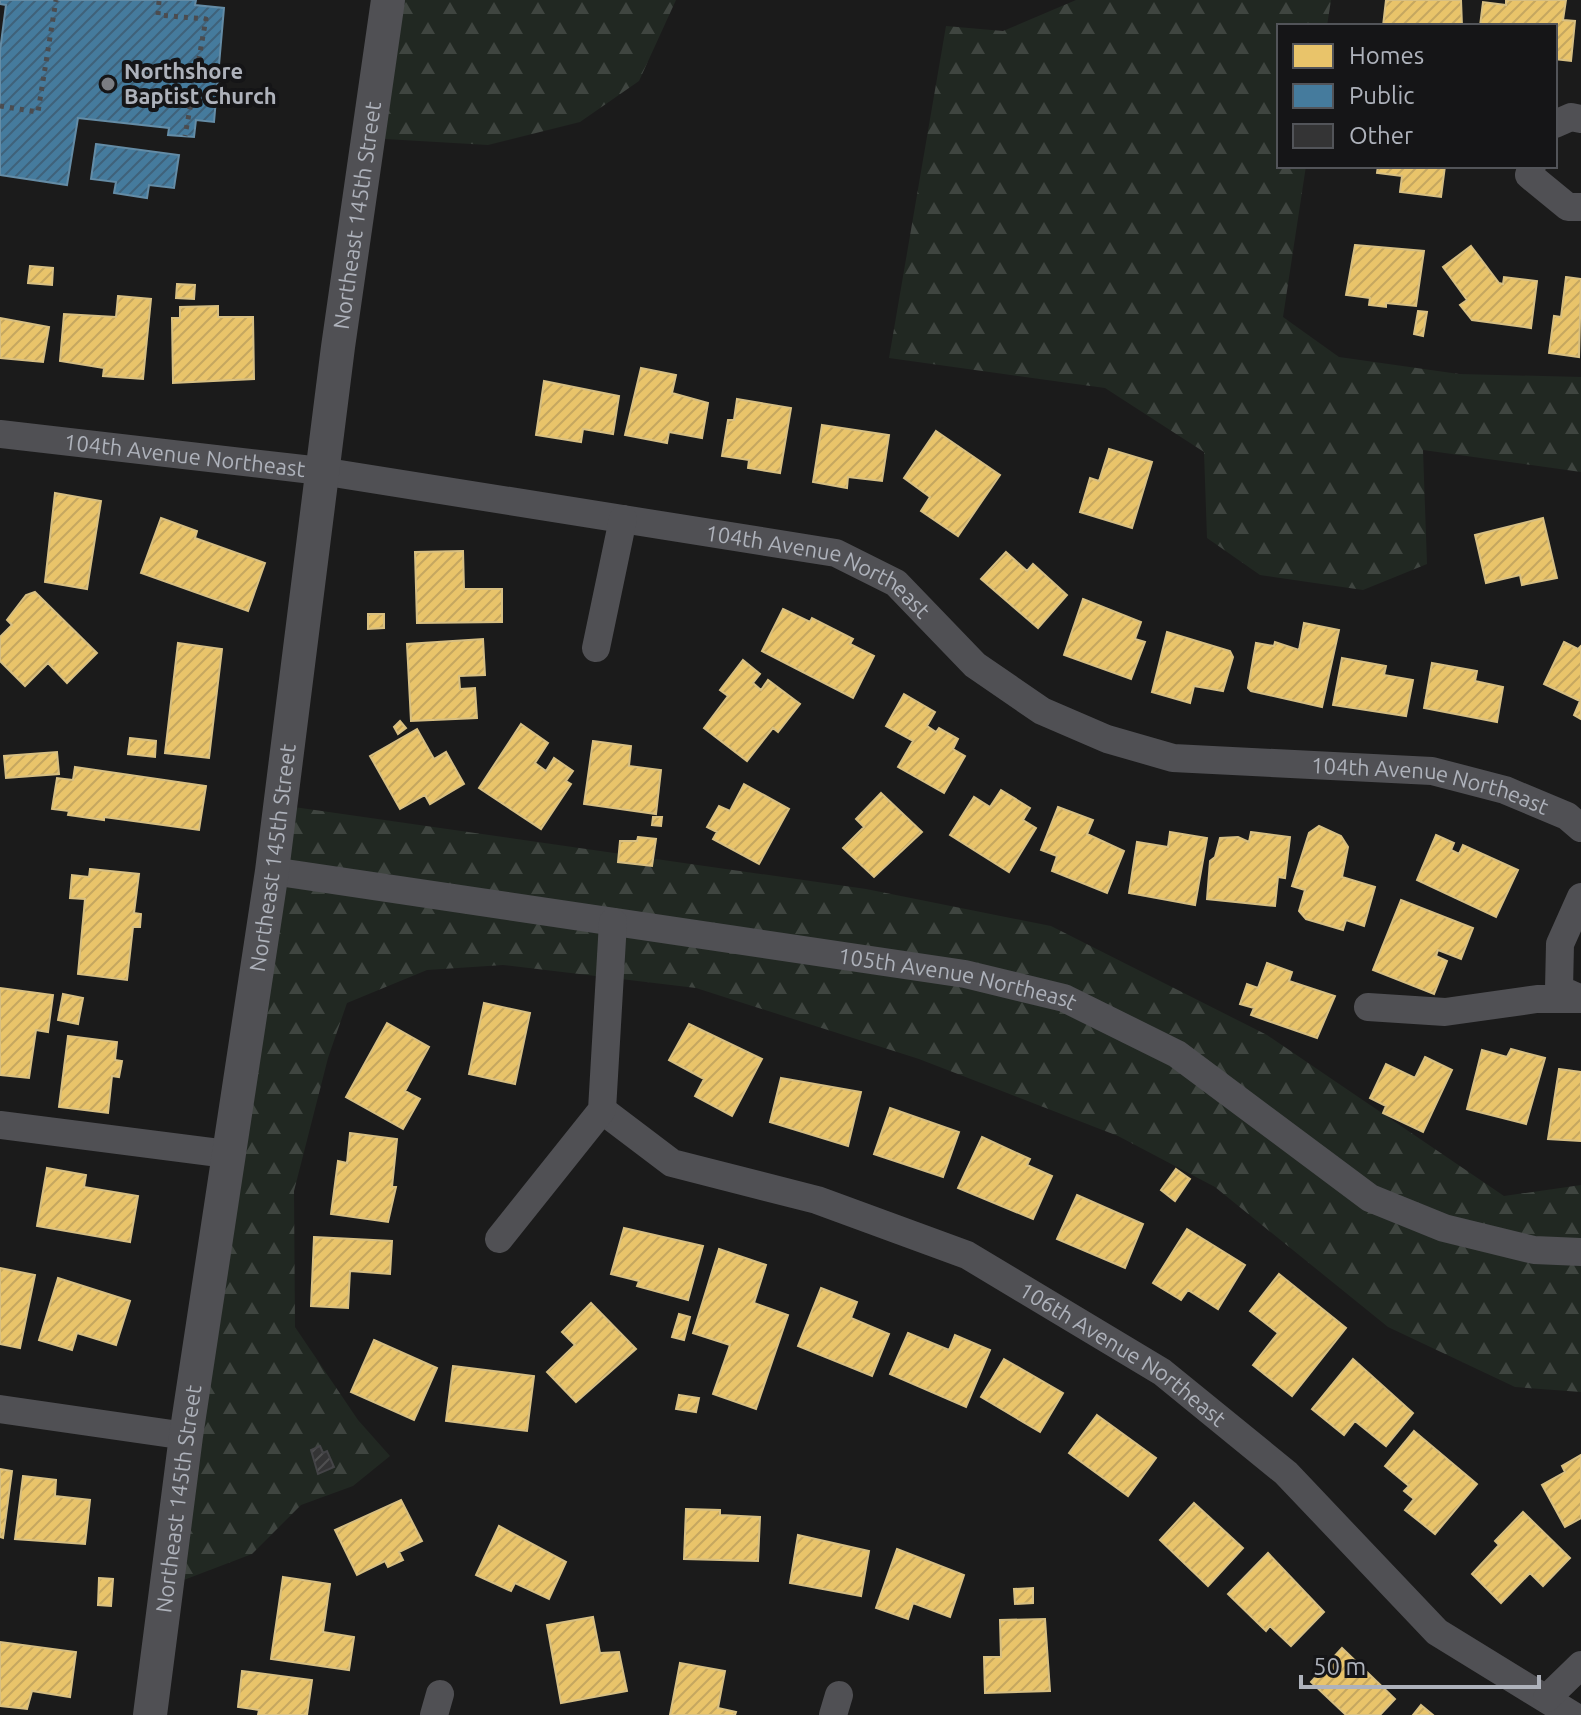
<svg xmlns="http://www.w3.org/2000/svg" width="1581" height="1715" viewBox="0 0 1581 1715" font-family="Ubuntu,sans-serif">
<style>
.forest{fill:url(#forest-firs)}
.homes{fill:url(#homes-hatch);stroke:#d7bf82;stroke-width:2}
.public{fill:url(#public-hatch);stroke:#648ca6;stroke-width:2}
.building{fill:url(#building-hatch);stroke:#444447;stroke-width:2}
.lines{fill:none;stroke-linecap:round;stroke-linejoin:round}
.path{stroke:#4b4c4f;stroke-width:5;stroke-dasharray:4 6;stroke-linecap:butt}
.minor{stroke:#505054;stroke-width:28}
.tertiary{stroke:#505054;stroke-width:34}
.poi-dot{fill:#7b7d83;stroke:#151517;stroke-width:3}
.labels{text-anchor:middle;stroke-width:8;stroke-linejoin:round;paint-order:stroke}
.poi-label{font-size:22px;font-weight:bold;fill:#aeb2bb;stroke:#151517;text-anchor:start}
.street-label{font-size:22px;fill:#aeb2bb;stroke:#151517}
</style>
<defs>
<pattern id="forest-firs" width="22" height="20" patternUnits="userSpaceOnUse" patternTransform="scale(2)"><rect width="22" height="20" fill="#212822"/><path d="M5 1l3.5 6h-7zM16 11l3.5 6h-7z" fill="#3f4540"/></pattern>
<pattern id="homes-hatch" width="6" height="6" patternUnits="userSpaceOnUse" patternTransform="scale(2)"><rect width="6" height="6" fill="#e9c46a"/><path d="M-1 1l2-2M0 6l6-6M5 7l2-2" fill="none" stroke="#c5a760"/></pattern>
<pattern id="public-hatch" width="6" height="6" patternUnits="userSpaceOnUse" patternTransform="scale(2)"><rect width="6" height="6" fill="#457b9d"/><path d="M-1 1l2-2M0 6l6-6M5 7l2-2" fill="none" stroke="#3f627a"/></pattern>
<pattern id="building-hatch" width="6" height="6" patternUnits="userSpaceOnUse" patternTransform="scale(2)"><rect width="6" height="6" fill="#343435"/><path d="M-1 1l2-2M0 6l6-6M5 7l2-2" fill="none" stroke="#4f4f50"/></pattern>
</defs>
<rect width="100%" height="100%" fill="#1b1b1b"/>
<path class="forest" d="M387 0H676L639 81 580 122 488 145 368 138Z
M1076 0H1331L1327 26H1279V166H1306L1283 317 1339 357 1459 374 1581 377V472L1423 450 1427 564 1363 590 1260 575 1207 538 1204 452 1105 388 889 358 946 26 1003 31Z
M280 805 866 889 1051 926 1267 1035 1504 1196 1581 1185V1392L1515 1387 1388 1327 1215 1187 1118 1136 919 1059 696 988 503 965 427 970 347 1003 328 1058 294 1191 295 1327 358 1420 390 1456 353 1486 301 1505 252 1554 168 1586Z"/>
<path class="homes" d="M1386 0H1461L1462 26H1383Z
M1506 0H1566L1563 20 1575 21 1571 61 1555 59V26H1480L1483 2 1506 5Z
M1378 166H1445L1441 197 1400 192 1402 176 1377 173Z
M1355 245 1424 251 1416 306 1386 303V307L1369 305 1370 298 1346 295Z
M1471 246 1499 283 1503 284 1504 277 1537 281 1531 328 1472 320 1460 305 1467 300 1443 267Z
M30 266 53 268 52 285 28 283Z
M1566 277 1581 279 1579 357 1549 353 1554 316 1561 317Z
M177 284 195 285 194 299 176 298Z
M118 296 151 299 143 379 103 376 104 368 60 361 64 314 116 317Z
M218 306V317H253L254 379 173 383 172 318H180V307Z
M1418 311 1427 312 1423 336 1414 334Z
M0 318 49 327 43 362 0 358Z
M641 368 676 375 672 393 708 403 702 438 669 432 667 443 625 435Z
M544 381 619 396 613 434 583 429 581 442 536 435Z
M737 399 791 408 780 473 748 468 749 460 722 456 728 420H734Z
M822 425 889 435 882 481 848 477 847 488 813 482Z
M936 431 1000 475 958 536 921 511 930 497 904 478Z
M1109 449 1152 462 1132 528 1080 512 1090 478 1099 481Z
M55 493 101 501 87 589 45 582Z
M161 518 197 531 195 538 265 563 248 611 141 573Z
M1543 518 1557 578 1522 585 1520 575 1486 583 1475 535Z
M463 551 464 589H502V622L417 623 415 552Z
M1006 552 1027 571 1033 564 1067 595 1038 628 981 579Z
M35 592 97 653 67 683 48 663 25 686 0 661V637L12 625 7 620 26 595Z
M1083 599 1141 622 1135 639 1145 642 1131 679 1064 655Z
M783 609 810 622 812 618 853 639 850 644 874 656 853 698 762 651Z
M368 614H384V628L368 629Z
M1304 623 1339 630 1322 707 1251 691 1248 688 1256 643 1274 646 1275 642 1299 650Z
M1167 632 1230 651 1233 657 1223 691 1194 686 1190 703 1152 692Z
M483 639 485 675 459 676 460 689 475 688 477 718 411 721 407 644Z
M1564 642 1578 649 1581 646V719L1574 715 1580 701 1544 684Z
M178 643 222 649 209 758 165 753Z
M1342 658 1386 666 1384 675 1413 680 1406 716 1333 705Z
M743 660 760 674 753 683 761 690 768 680 800 704 778 732 773 728 747 761 704 728 728 696 720 690Z
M1432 663 1477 671 1475 681 1503 687 1497 722 1424 708Z
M904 694 935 712 927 726 936 732 939 728 958 739 953 749 965 756 944 793 898 767 913 741 886 726Z
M400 721 406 728 398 734 394 727Z
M521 724 548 743 535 763 546 771 554 758 573 771 566 781 571 784 541 829 479 788Z
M417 729 434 759 446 752 464 784 430 804 425 795 400 809 370 756Z
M130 738 156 741 155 757 128 754Z
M593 741 631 746 629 766 661 770 656 814 584 804Z
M57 752 59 774 6 778 4 756Z
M75 767 206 786 199 830 104 817V820L68 815 69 811 52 809 57 778 73 780Z
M744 784 789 809 759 864 713 839 717 832 707 827 719 806 730 811Z
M1001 790 1030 808 1023 820 1036 828 1009 872 950 835 974 797 990 807Z
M881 793 922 832 874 877 843 848 864 827 856 819Z
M1058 807 1093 820 1087 834 1124 851 1107 893 1052 871 1057 856 1041 850Z
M653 817H662L661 826 652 825Z
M1319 826 1341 836 1348 847 1342 877 1375 887 1364 926 1346 920 1343 930 1306 919 1299 911 1305 890 1292 886 1309 833Z
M1170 832 1207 838 1195 905 1129 893 1137 842 1168 847Z
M1251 832 1290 837 1285 878 1278 877 1275 906 1207 899 1210 861 1215 857 1220 838 1238 837 1249 842Z
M1436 835 1454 843 1451 850 1459 854 1463 845 1518 870 1496 917 1417 880Z
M638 837 656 839 652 866 618 862 620 841H637Z
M90 869 139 874 134 913 141 914 140 927H133L127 980 78 974 85 899 70 898 72 875 89 877Z
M1401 900 1473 928 1461 959 1438 950 1436 956 1447 961 1434 994 1373 970Z
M1267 963 1292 972 1289 981 1335 996 1317 1038 1251 1015 1254 1008 1240 1004 1247 984 1258 988Z
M0 988 53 995 48 1032 36 1030 29 1078 0 1075Z
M63 994 83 998 78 1024 58 1020Z
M484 1003 530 1013 515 1084 469 1074Z
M387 1023 429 1047 405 1091 420 1099 403 1129 346 1097Z
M689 1024 762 1059 732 1116 695 1096 704 1079 669 1060Z
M68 1036 117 1042 115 1060 122 1061 119 1077 112 1076 108 1113 59 1107Z
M1511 1049 1545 1058 1526 1124 1467 1109 1482 1050 1507 1057Z
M1425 1057 1452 1070 1423 1132 1383 1113 1386 1106 1370 1098 1386 1064 1415 1078Z
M1559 1069 1581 1072V1141L1548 1139Z
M781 1078 861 1092 848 1146 770 1122Z
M890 1108 959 1132 943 1177 874 1154Z
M350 1133 397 1139 392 1187H396L388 1222 331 1214 338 1161 347 1163Z
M982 1137 1030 1159 1027 1165 1052 1176 1033 1219 958 1188Z
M47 1168 86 1175 84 1187 138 1196 130 1242 37 1226Z
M1176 1169 1190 1179 1175 1201 1161 1190Z
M1077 1195 1143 1224 1125 1268 1057 1239Z
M624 1228 703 1246 688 1300 637 1286 639 1281 611 1274Z
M1187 1229 1245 1265 1218 1309 1188 1290 1181 1300 1153 1283Z
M314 1237 392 1241 390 1274 350 1271 348 1308 311 1306Z
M719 1249 766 1265 754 1303 788 1315 756 1409 713 1394 730 1345 693 1333Z
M0 1268 35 1275 20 1348 0 1344Z
M1279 1274 1346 1328 1292 1396 1253 1365 1278 1333 1250 1311Z
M58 1278 130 1301 116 1345 77 1333 72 1350 39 1340Z
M821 1288 857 1302 851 1318 889 1334 872 1376 798 1346Z
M591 1303 636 1349 576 1402 547 1372 575 1345 562 1332Z
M679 1314 690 1317 684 1340 672 1337Z
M908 1333 949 1350 955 1335 990 1350 966 1407 890 1374Z
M374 1340 437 1368 414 1420 351 1392Z
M1004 1359 1063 1393 1040 1432 981 1397Z
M1353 1359 1413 1413 1386 1446 1355 1421 1344 1435 1312 1409Z
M453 1366 534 1376 527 1431 446 1421Z
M679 1395 699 1398 696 1412 676 1409Z
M1097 1415 1156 1458 1128 1496 1069 1453Z
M1414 1431 1477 1484 1435 1534 1405 1510 1414 1499 1404 1491 1409 1486 1385 1466Z
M1581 1455V1518L1565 1527 1542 1485 1565 1472 1562 1466Z
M0 1469 12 1471 3 1538 0 1537Z
M23 1476 56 1480 55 1496 90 1500 85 1544 15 1539Z
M401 1500 422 1541 399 1552 403 1560 388 1567 385 1561 357 1575 335 1530Z
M1194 1503 1243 1548 1208 1586 1160 1540Z
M686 1509 720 1510V1515L760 1517 758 1561 684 1559Z
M1523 1512 1570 1558 1543 1586 1530 1573 1501 1603 1472 1574 1499 1545 1495 1541Z
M499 1526 566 1562 549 1599 515 1583 511 1591 476 1575Z
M798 1535 869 1551 861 1596 790 1583Z
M897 1549 964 1575 950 1617 913 1603 908 1619 876 1608Z
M1268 1553 1324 1612 1291 1646 1270 1626 1266 1631 1228 1594Z
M283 1577 330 1584 323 1632 354 1637 349 1670 271 1659Z
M99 1578 113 1579 111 1606 98 1605Z
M1033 1588V1603L1015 1604 1014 1589Z
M593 1617 600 1653 619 1652 627 1691 561 1703 547 1625Z
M1045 1619 1050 1691 985 1693 984 1657H1001L1000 1620Z
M0 1642 76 1652 70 1697 32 1691 27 1709 0 1706Z
M1342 1648 1395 1699 1380 1715H1346L1311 1682Z
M680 1663 725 1671 718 1708 736 1712 735 1715H670Z
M242 1671 312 1680 307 1715H258L259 1710 238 1707Z
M1421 1705 1433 1715H1413Z"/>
<path class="public" d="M0 0H196L195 5 224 8 214 122 196 120 194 137 168 135 169 128 78 118 67 185 0 175V51L6 5 0 4Z
M96 144 179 155 174 188 149 185 147 198 114 193 116 182 91 179Z"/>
<path class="building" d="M320 1446 323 1453 327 1451 334 1467 318 1474 311 1450Z"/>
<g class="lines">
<path class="path" d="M159 1 158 15 206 19 185 136
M0 106 38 112 56 0"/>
<g class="minor">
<path d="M1555 124 1571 117 1581 119"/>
<path d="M1532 166 1529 175 1568 207H1581"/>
<path id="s1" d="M0 434 321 471 836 553 896 583 975 665 1042 711 1107 739 1173 758 1432 771 1505 790 1567 816 1581 828"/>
<path d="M596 648 623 519"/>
<path id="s2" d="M272 871 965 974 1064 998 1177 1054 1370 1198 1444 1228 1534 1250 1581 1252"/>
<path d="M1581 897 1560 944 1559 989 1581 999"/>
<path d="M1368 1007 1445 1012 1537 999H1580"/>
<path id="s3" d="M602 1110 672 1163 817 1200 967 1255 1162 1372 1286 1473 1437 1632 1572 1715"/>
<path d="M0 1125 227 1154"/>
<path d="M499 1239 602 1110 613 922"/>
<path d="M0 1409 186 1436"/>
<path d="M1547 1698 1581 1665"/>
<path d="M434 1715 440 1694"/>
<path d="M833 1715 839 1695"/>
</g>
<path class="tertiary" id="s4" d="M150 1715 186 1436 272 871 338 347 388 0"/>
</g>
<circle class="poi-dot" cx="108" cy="84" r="8"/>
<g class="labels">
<g class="poi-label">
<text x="124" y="79">Northshore<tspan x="124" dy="25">Baptist Church</tspan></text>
</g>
<g class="street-label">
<text dy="8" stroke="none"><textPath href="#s4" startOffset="1514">Northeast 145th Street</textPath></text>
<text dy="8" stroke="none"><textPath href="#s1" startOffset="186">104th Avenue Northeast</textPath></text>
<text dy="8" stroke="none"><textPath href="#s1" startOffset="834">104th Avenue Northeast</textPath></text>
<text dy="8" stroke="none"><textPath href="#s1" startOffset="1506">104th Avenue Northeast</textPath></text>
<text dy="8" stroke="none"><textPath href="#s4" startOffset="866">Northeast 145th Street</textPath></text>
<text dy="8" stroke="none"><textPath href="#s2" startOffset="694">105th Avenue Northeast</textPath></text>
<text dy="8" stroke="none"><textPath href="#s3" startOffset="582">106th Avenue Northeast</textPath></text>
<text dy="8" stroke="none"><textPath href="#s4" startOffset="218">Northeast 145th Street</textPath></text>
</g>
</g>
<rect x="1277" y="24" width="280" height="144" fill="#151517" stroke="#525459" stroke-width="2"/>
<rect x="1293" y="44" width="40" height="24" fill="#e9c46a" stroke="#525459" stroke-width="2"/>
<text x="1349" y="64" font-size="24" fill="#aeb2bb">Homes</text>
<rect x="1293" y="84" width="40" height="24" fill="#457b9d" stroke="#525459" stroke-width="2"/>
<text x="1349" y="104" font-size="24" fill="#aeb2bb">Public</text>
<rect x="1293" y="124" width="40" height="24" fill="#343435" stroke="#525459" stroke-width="2"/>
<text x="1349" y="144" font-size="24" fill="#aeb2bb">Other</text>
<path d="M1301 1675v12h238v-12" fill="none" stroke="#aeb2bb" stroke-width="4"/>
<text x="1313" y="1675" font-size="24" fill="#aeb2bb" stroke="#151517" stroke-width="6" paint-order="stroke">50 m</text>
</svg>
